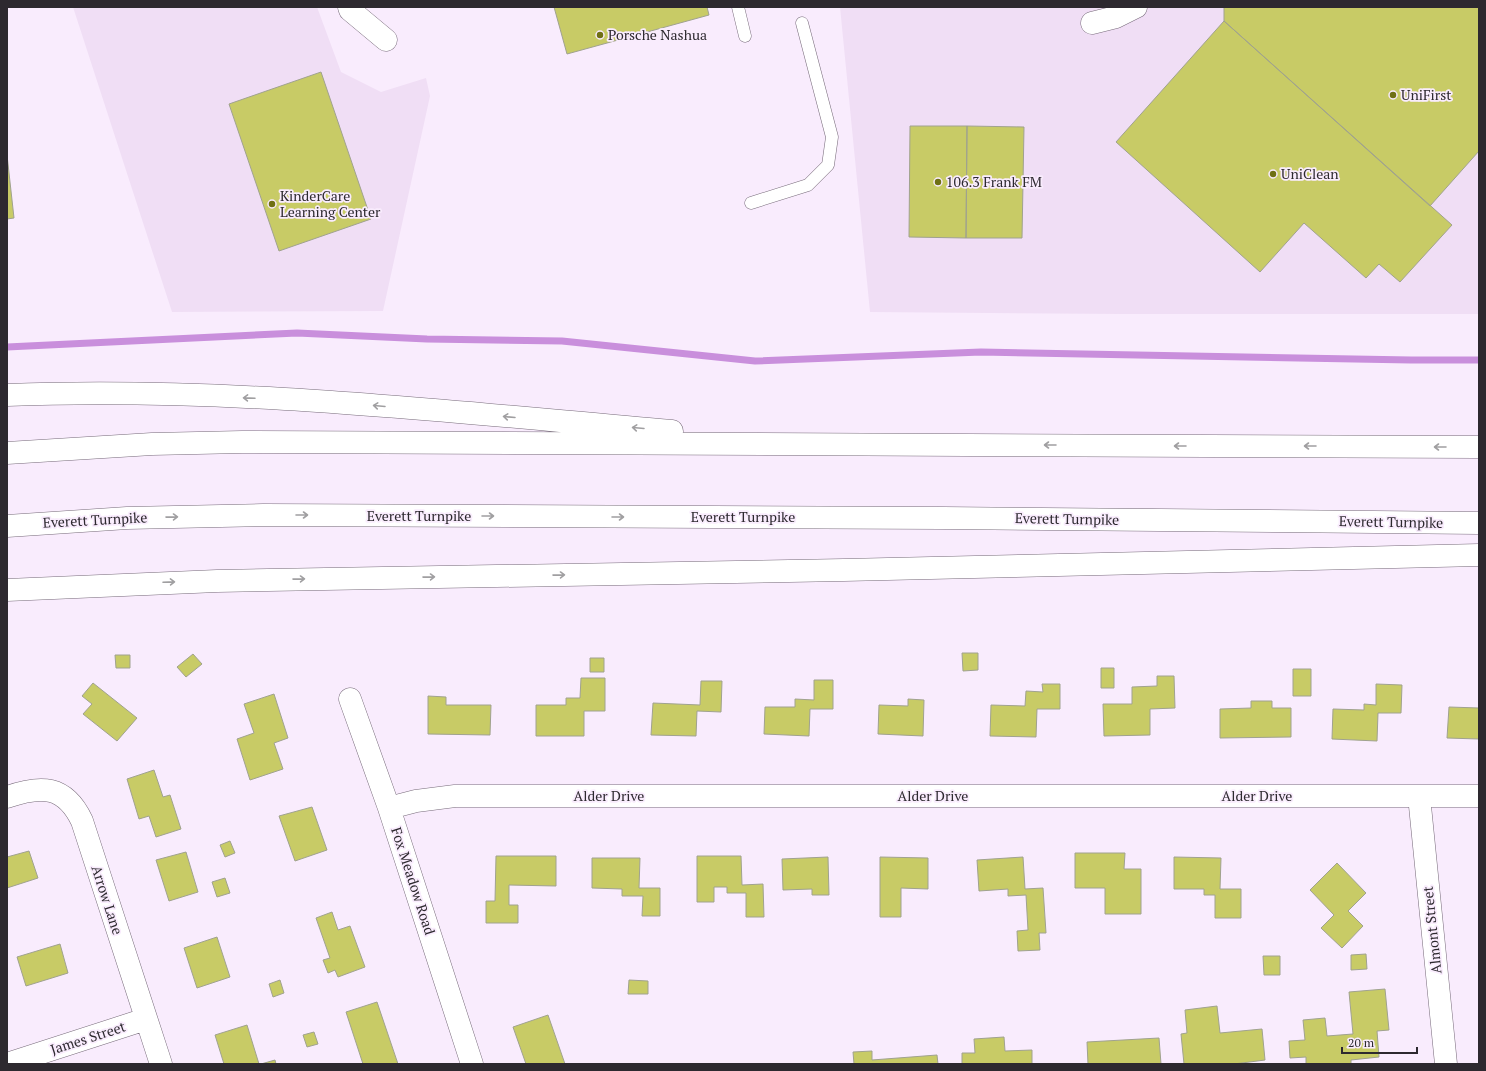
<svg xmlns="http://www.w3.org/2000/svg" width="1486" height="1071" viewBox="0 0 1486 1071" font-family="'PT Serif',serif">
<style>
.built{fill:#f0def5}
.lines{fill:none;stroke-linecap:round;stroke-linejoin:round}
.stream{stroke:#c98fdc;stroke-width:7}
.building{fill:#c8cb66;stroke:#a0a28f}
.service-casing{stroke:#776b7a;stroke-width:13}
.minor-casing{stroke:#776b7a;stroke-width:23}
.motorway-casing{stroke:#776b7a;stroke-width:23}
.service{stroke:#fff;stroke-width:12}
.minor{stroke:#fff;stroke-width:22}
.motorway{stroke:#fff;stroke-width:22}
.oneway{stroke:#a09fa1}
.poi-dot{fill:#6f7014;stroke:#f9ecfd;stroke-width:1.5}
.labels{text-anchor:middle;stroke-width:3.5;stroke-linejoin:round;paint-order:stroke}
.poi-label{font-size:14px;fill:#2d292f;stroke:#f9ecfd;text-anchor:start}
.street-label{font-size:14px;fill:#2d292f;stroke:#f9ecfd}
</style>
<rect width="100%" height="100%" fill="#f9ecfd"/>
<path class="built" d="M73 7H317L341 72 381 92 426 78 430 96 383 311 172 312Z
M840 7H1479V314H1124L870 312Z"/>
<g class="lines">
<path class="stream" d="M7 347 297 333 427 339 562 341 755 361 981 352 1411 360H1479"/>
</g>
<path class="building" d="M554 7H707L709 15 567 54Z
M1224 7H1479V151L1430 206 1224 21Z
M1224 21 1452 225 1400 282 1379 264 1366 278 1304 223 1260 272 1116 142Z
M321 72 371 219 279 251 229 104Z
M910 126H967L966 238 909 237Z
M967 126 1024 127 1022 238H966Z
M7 155 14 218 7 219Z
M962 653H978V670L963 671Z
M193 654 202 664 186 677 177 667Z
M115 655H130V668H116Z
M590 658H604V672H590Z
M1101 668H1114V688H1101Z
M1293 669H1311V696H1293Z
M1157 676H1174L1175 708 1150 709V735L1104 736 1103 704H1132V687L1157 686Z
M581 678H605V711H584V736H536V705H566V698H580Z
M814 680H833V709H810L809 736 764 734 765 707H795V699L814 700Z
M701 681H722L721 712 697 711 696 736 651 735 653 703 700 705Z
M93 683 137 718 117 741 83 714 92 704 82 696Z
M1042 684H1060V709H1037L1036 737 990 736 991 705 1025 706 1026 691 1043 692Z
M1376 684 1402 685 1401 713H1378L1377 741 1332 739 1333 709 1364 710V704L1376 705Z
M274 694 288 738 274 743 283 769 250 780 237 739 254 733 244 704Z
M428 696 446 697V705H491L490 735 428 734Z
M908 699 924 700 923 736 878 734 879 705 908 706Z
M1251 701H1272V708H1291V737L1220 738V709L1251 708Z
M1449 707 1479 708V739L1447 738Z
M154 770 163 797 170 795 181 829 156 837 149 816 139 819 127 779Z
M312 807 327 850 295 861 279 816Z
M230 841 235 853 225 857 220 845Z
M29 851 38 878 7 888V857Z
M186 852 198 892 169 901 156 860Z
M1075 853H1125L1124 869H1141V914H1105V888H1075Z
M496 856H556V886L509 885V905H518V923H486V901H495Z
M697 856H741L742 885 763 884 764 917H746V893H727V887H714V902H697Z
M828 857 829 895H812V889L783 890 782 859Z
M880 857 928 858V889L901 888V917H880Z
M1023 857 1025 889 1043 888 1046 933H1039L1040 950 1018 951 1017 931 1028 930 1026 895 1008 896V889L979 891 977 860Z
M1174 857 1221 858 1220 889H1241V918H1215V895H1204V889H1174Z
M592 858H640L639 888H660V916H642L643 896H622V889L592 888Z
M1337 863 1366 893 1348 911 1363 926 1342 948 1321 928 1334 915 1310 890Z
M225 878 230 893 217 897 212 882Z
M332 912 338 930 350 926 365 967 338 977 335 970 328 973 323 960 330 958 316 918Z
M217 937 230 977 197 988 184 948Z
M60 944 68 973 26 986 17 957Z
M1366 954 1367 969 1351 970V955Z
M1263 956H1280V975H1264Z
M280 980 284 993 273 997 269 984Z
M629 980 648 981V994H628Z
M1385 989 1389 1030 1377 1031 1379 1057 1351 1060V1064H1306V1057L1290 1058 1289 1041 1305 1040 1303 1020 1325 1018 1327 1036 1353 1034 1349 992Z
M377 1002 398 1064H363L346 1012Z
M1217 1006 1220 1033 1262 1029 1265 1060 1234 1064H1184L1181 1034 1187 1033 1185 1010Z
M548 1015 565 1064H526L513 1027Z
M247 1025 259 1064H224L215 1035Z
M314 1032 318 1044 307 1047 303 1035Z
M1004 1037 1005 1051 1032 1050V1064H962V1053H975L974 1039Z
M1159 1038 1161 1064H1088L1087 1042Z
M872 1051V1060L937 1055 938 1064H854L853 1052Z
M275 1060 276 1064H261Z"/>
<g class="lines">
<g class="service-casing">
<path id="service" d="M738 7 745 36
M751 203 808 185 828 165 832 137 802 23"/>
</g>
<g class="minor-casing">
<path id="minor" d="M349 7 350 10 386 40
M1092 23 1116 17 1136 7
M350 699 389 808 472 1064
M1419 796 1446 1064
M7 797C41 785 65 785 82 821L161 1064
M389 808 416 801 455 796H1479
M7 1064 146 1019"/>
</g>
<g class="motorway-casing">
<path id="motorway" d="M7 395C229 386 451 412 672 431
M7 453 152 444 242 442 1479 447
M7 526 127 518 263 515 943 518 1479 523
M7 590 217 581 844 570 1479 555"/>
</g>
<use href="#service" class="service"/>
<use href="#minor" class="minor"/>
<use href="#motorway" class="motorway"/>
</g>
<defs><path id="oneway-shaft" d="M-6 0H5M1.5-3L5.5 0L1.5 3" fill="none" stroke-width="1.6" stroke-linecap="round" stroke-linejoin="round"/></defs>
<g class="oneway">
<use href="#oneway-shaft" transform="translate(249 398) rotate(-178)"/>
<use href="#oneway-shaft" transform="translate(379 406) rotate(-175)"/>
<use href="#oneway-shaft" transform="translate(509 417) rotate(-175)"/>
<use href="#oneway-shaft" transform="translate(638 428) rotate(-175)"/>
<use href="#oneway-shaft" transform="translate(1050 445) rotate(-180)"/>
<use href="#oneway-shaft" transform="translate(1180 446) rotate(-180)"/>
<use href="#oneway-shaft" transform="translate(1310 446) rotate(-180)"/>
<use href="#oneway-shaft" transform="translate(1440 447) rotate(-180)"/>
<use href="#oneway-shaft" transform="translate(302 515)"/>
<use href="#oneway-shaft" transform="translate(488 516)"/>
<use href="#oneway-shaft" transform="translate(172 517) rotate(-1)"/>
<use href="#oneway-shaft" transform="translate(618 517)"/>
<use href="#oneway-shaft" transform="translate(559 575) rotate(-1)"/>
<use href="#oneway-shaft" transform="translate(429 577) rotate(-1)"/>
<use href="#oneway-shaft" transform="translate(299 579) rotate(-1)"/>
<use href="#oneway-shaft" transform="translate(169 582) rotate(-2)"/>
</g>
<g class="poi-dot">
<circle cx="600" cy="35" r="4"/>
<circle cx="1393" cy="95" r="4"/>
<circle cx="1273" cy="174" r="4"/>
<circle cx="938" cy="182" r="4"/>
<circle cx="272" cy="204" r="4"/>
</g>
<g class="labels">
<g class="poi-label">
<text x="608" y="40">Porsche Nashua</text>
<text x="1401" y="100">UniFirst</text>
<text x="1281" y="179">UniClean</text>
<text x="946" y="187">106.3 Frank FM</text>
<text x="280" y="201">KinderCare<tspan x="280" dy="16">Learning Center</tspan></text>
</g>
<g class="street-label">
<text x="419" y="521">Everett Turnpike</text>
<text x="743" y="522">Everett Turnpike</text>
<text transform="translate(1067 519) rotate(1)" y="5">Everett Turnpike</text>
<text transform="translate(95 520) rotate(-3)" y="5">Everett Turnpike</text>
<text transform="translate(1391 522) rotate(1)" y="5">Everett Turnpike</text>
<text x="609" y="801">Alder Drive</text>
<text x="933" y="801">Alder Drive</text>
<text x="1257" y="801">Alder Drive</text>
<text transform="translate(413 881) rotate(72)" y="5">Fox Meadow Road</text>
<text transform="translate(107 900) rotate(72)" y="5">Arrow Lane</text>
<text transform="translate(1432 930) rotate(-96)" y="5">Almont Street</text>
<text transform="translate(88 1038) rotate(-18)" y="5">James Street</text>
</g>
</g>
<rect width="1486" height="1071" fill="none" stroke="#2d292f" stroke-width="16"/>
<path d="M1342 1047v6h75v-6" fill="none" stroke="#2d292f" stroke-width="2"/>
<text x="1348" y="1047" font-size="12" fill="#2d292f" stroke="#f9ecfd" stroke-width="3" paint-order="stroke">20 m</text>
</svg>
